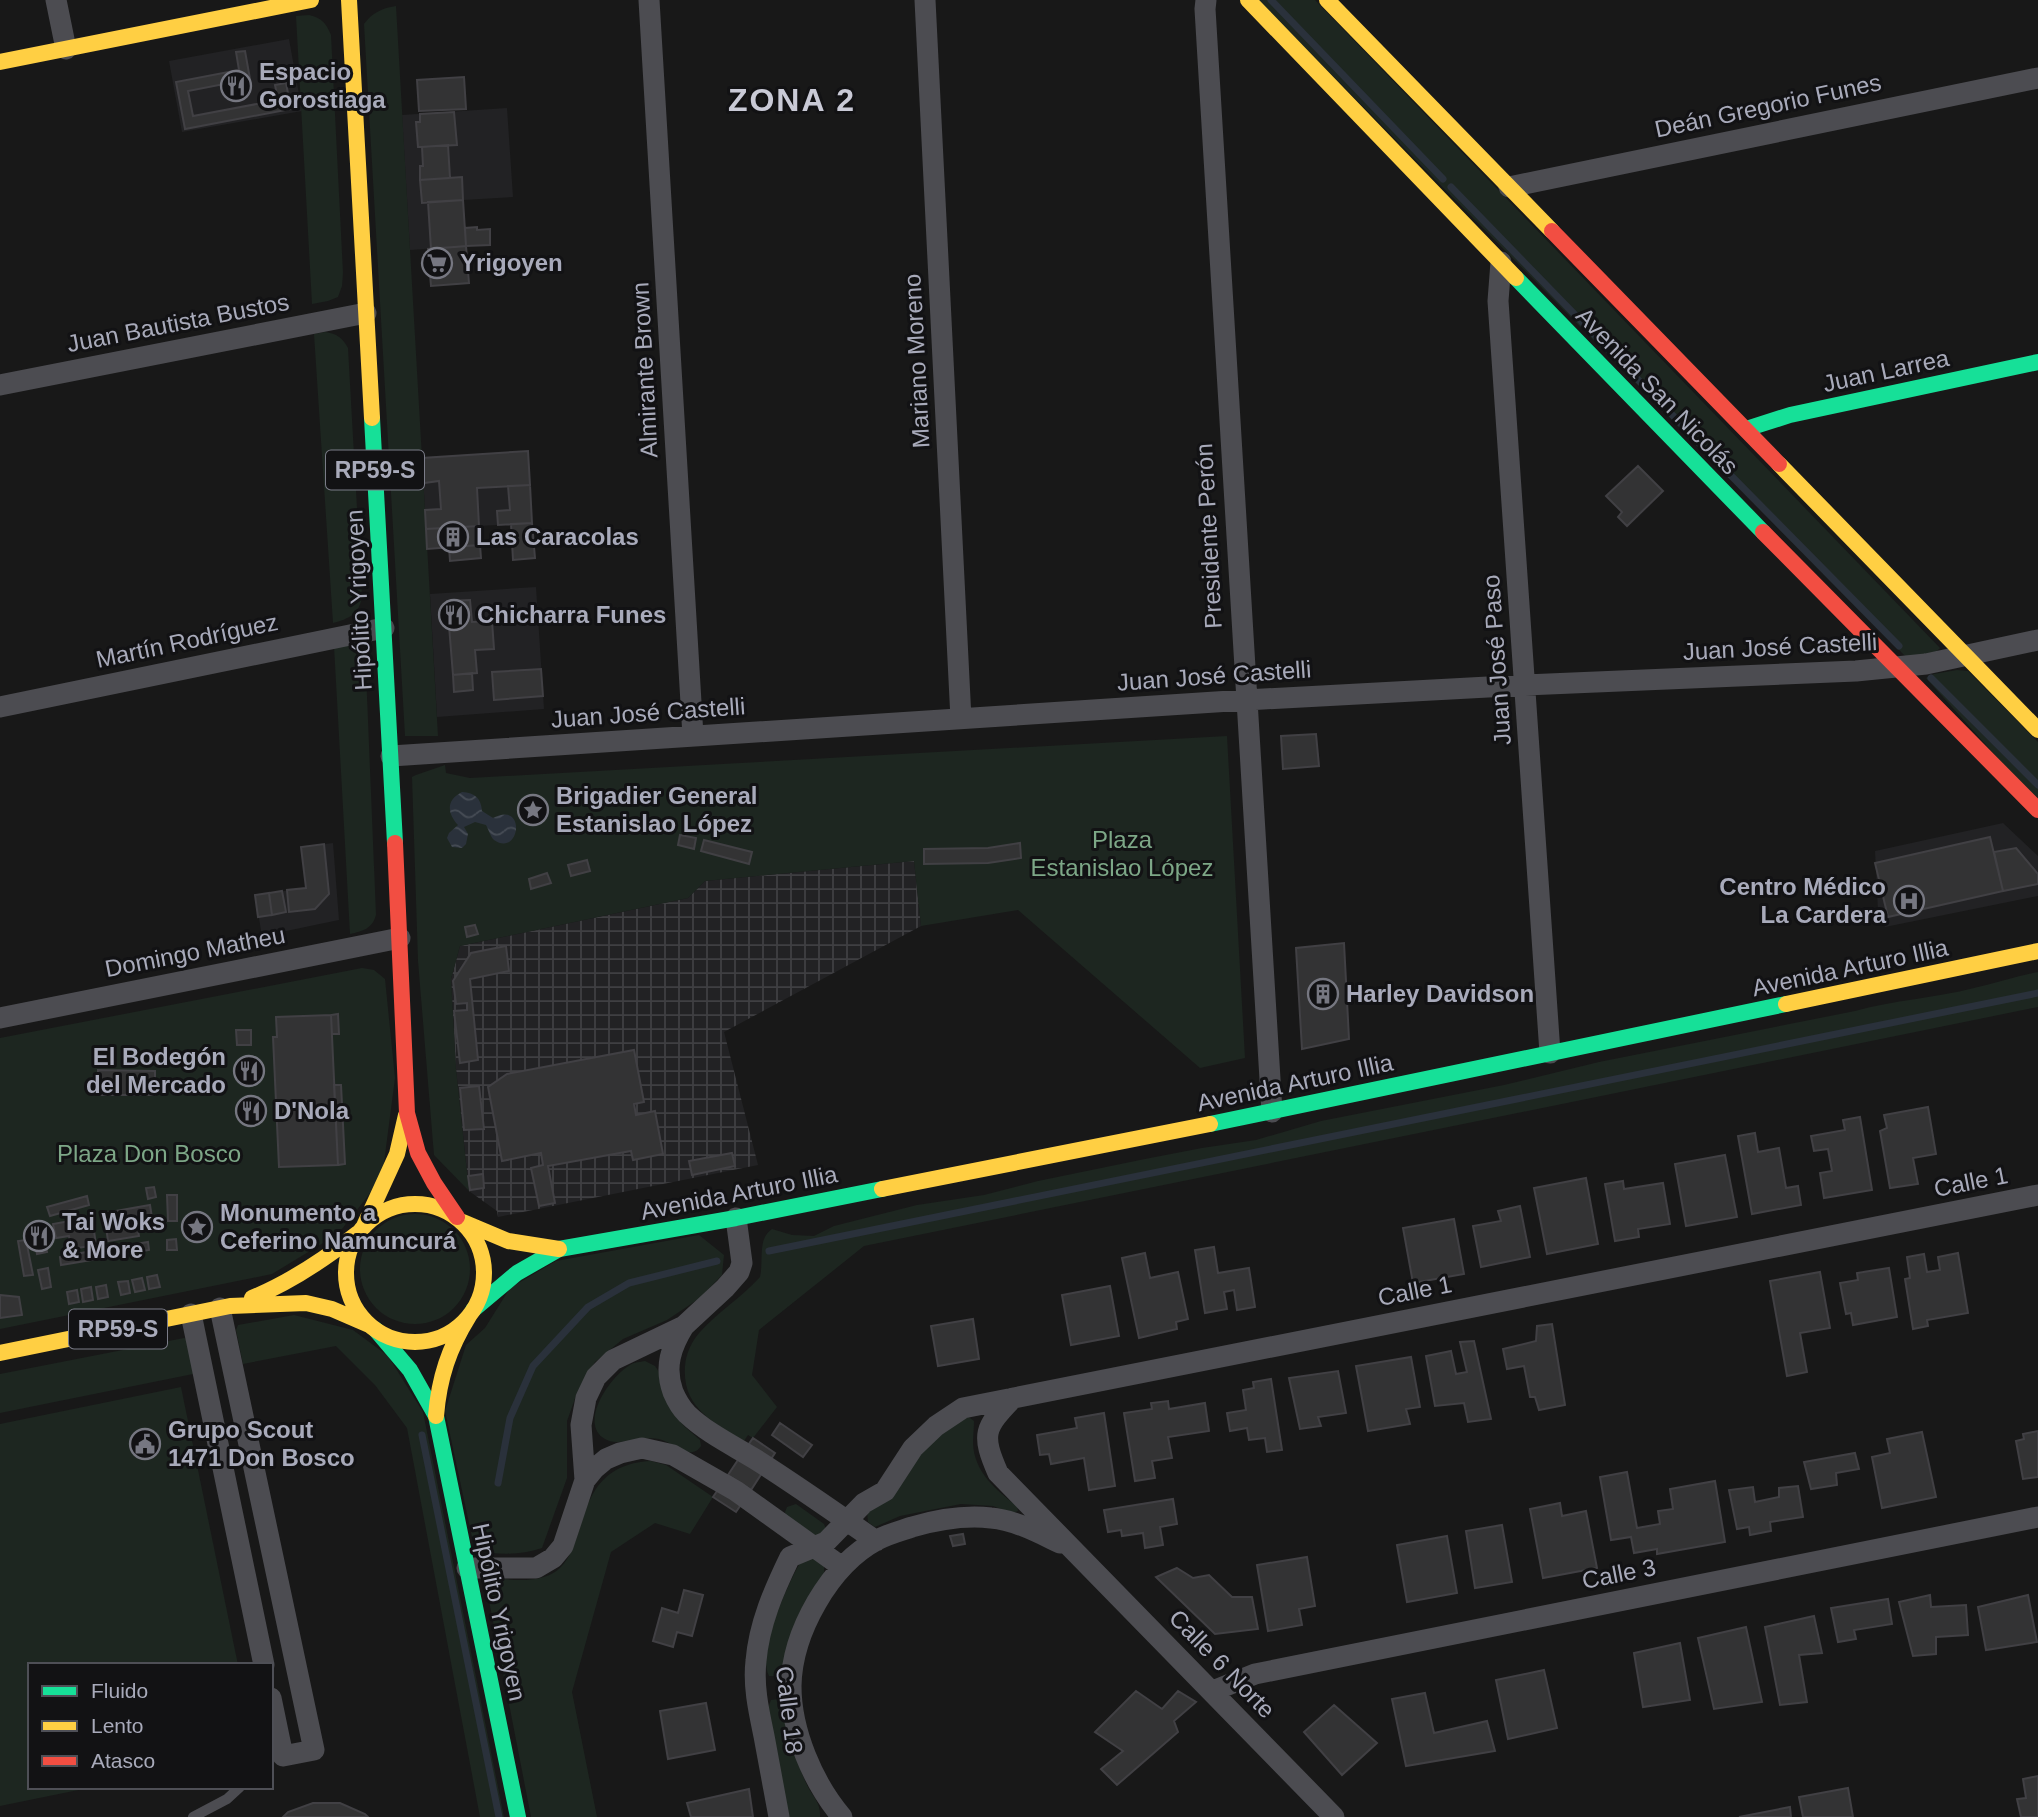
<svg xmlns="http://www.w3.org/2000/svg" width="2038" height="1817" viewBox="0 0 2038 1817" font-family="Helvetica,sans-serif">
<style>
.built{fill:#222224}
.industrial{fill:url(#industrial-grid)}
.green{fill:#1d2620}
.water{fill:url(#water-waves)}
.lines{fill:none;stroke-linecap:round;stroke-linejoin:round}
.stream{stroke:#2a313b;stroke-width:7}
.building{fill:#333334;stroke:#414044;stroke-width:2}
.lane{stroke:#4c4c51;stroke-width:10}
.street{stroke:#4c4c51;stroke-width:21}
.fast{stroke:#16e098;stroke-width:16}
.slow{stroke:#ffcf43;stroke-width:16}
.jam{stroke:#f24e42;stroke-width:16}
.labels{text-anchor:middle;stroke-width:6;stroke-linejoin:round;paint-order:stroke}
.shield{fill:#121214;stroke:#7b7c88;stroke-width:2}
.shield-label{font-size:23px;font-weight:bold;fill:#a8aaba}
.poi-label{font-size:24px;font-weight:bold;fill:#a8aaba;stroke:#121214;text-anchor:start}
.street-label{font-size:24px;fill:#a8aaba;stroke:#121214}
.park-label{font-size:24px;fill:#7da787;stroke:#121214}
.district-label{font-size:32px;font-weight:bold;letter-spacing:2px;fill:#c9cad6;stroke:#121214}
</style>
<defs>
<pattern id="industrial-grid" width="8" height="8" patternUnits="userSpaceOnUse" patternTransform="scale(1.75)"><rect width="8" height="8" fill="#222224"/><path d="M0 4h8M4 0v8" fill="none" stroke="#3f3f42"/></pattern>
<pattern id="water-waves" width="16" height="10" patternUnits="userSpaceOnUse" patternTransform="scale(1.75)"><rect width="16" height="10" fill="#2a313b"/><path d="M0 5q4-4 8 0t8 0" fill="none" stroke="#464c55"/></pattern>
</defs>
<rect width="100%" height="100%" fill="#181818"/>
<path class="built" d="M289 39 302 111 182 132 169 61Z
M507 108 513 197 463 200 466 246 410 250 402 115Z
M528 451 532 523 426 529 422 458Z
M536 587 544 709 437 717 430 594Z
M2003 823 2038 856V896L1885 927 1878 911 1875 851Z
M333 843 339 920 262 936 255 895 306 888 301 847Z"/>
<path class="industrial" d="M914 861 921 926 724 1032 758 1165 498 1217 497 1211 469 1191 456 1069 451 979 460 946 688 898 705 881Z"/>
<path class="green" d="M1258 0H1315L1940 648 1935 653 1908 659Z
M396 6 438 736H405L364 24C372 13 382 8 396 6Z
M309 15C322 18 326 23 331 35L343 273 342 286 338 297 328 301 312 304 296 16Z
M325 332C337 334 342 337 348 348L362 597C359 614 349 619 333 623L314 334Z
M347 645C360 652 364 658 366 672L376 915C372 929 363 931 350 934L334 646Z
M1957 670 1968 671 2038 742V803L1926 678 1934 674Z
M1227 736 1245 1058 1200 1068 1018 910 921 926 914 861 705 881 688 898 460 946 451 979 456 1069 469 1191 434 1155 418 961 412 777 416 775 445 765 446 773 470 778Z
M362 968 374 970 385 979 395 1078 382 1178 338 1234 272 1274 0 1329V1038Z
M2038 972V1007L864 1246 759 1330 752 1375 777 1407 753 1438 748 1435 744 1441C713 1422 682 1408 685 1366 686 1353 692 1341 700 1332 718 1312 742 1297 760 1277 764 1260 757 1239 772 1229L792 1235 814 1236 834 1226 917 1205 984 1195 1038 1181 1145 1159 1202 1148 1256 1140 1321 1121 1504 1085 1599 1062 1855 1011C1894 1000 1935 998 1974 988 1996 983 2016 976 2038 972Z
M360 1269a55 55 0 1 1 110 0a55 55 0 1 1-110 0Z
M699 1235 724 1255 722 1275 700 1298 667 1320 623 1339 595 1362 577 1393 567 1421V1478L542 1548C520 1556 497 1554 475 1551L445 1411 466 1345 485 1328 510 1288 556 1261Z
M294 1315 353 1330 388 1356 423 1412 504 1817H480L407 1428 375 1385 336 1346 243 1364 236 1330 238 1325Z
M184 1338 191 1340 198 1373 0 1413V1374Z
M645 1361 655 1366 661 1375 675 1414 684 1426 700 1440 701 1446C691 1462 673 1442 659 1439 641 1435 617 1449 602 1437 580 1419 612 1375 630 1365 634 1362 640 1362 645 1361Z
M181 1387 238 1665H30V1787H93L0 1806V1424Z
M967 1416 974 1421C974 1428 973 1436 973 1443 974 1472 996 1490 1017 1506L1018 1511 1012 1513 993 1506 961 1504 900 1516 875 1527 868 1522 867 1512 925 1446Z
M651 1461 666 1465 713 1497 690 1534 655 1523 611 1552 572 1692 597 1817H531L485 1580 491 1578C506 1579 524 1582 540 1578 598 1567 560 1466 651 1461Z
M796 1504 824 1524 826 1529 818 1537 786 1517 785 1512 787 1507Z
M814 1558 824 1566V1576L784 1672 776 1676H769C756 1652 788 1584 801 1561Z
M779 1699 785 1705C791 1732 795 1762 808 1787 814 1798 821 1804 820 1817H789L768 1708 771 1700Z"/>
<path class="water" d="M462 792C475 793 481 798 482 811L493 818C527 800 520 858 494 840 490 836 489 830 486 825L475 822 464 827 468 834 466 844 462 848 452 847 447 838 449 833 458 825C447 813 446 800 462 792Z"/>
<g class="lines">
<path class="stream" d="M1271 0 1443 179
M1451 187 1683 426
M1691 435 1899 646
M1931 678 2038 785
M769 1251 2038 993
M422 1435 499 1817
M498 1483 510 1418 533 1366 588 1307 629 1283 717 1261"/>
</g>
<path class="building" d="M245 51 250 79 188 91 193 116 278 100 275 85 286 83 291 109 185 129 176 82 239 70 236 52Z
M464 77 466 109 419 111 417 80Z
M454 112 457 145 418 147 416 122H420V114Z
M448 145 450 178 420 180V166H423L422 147Z
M462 177 463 200 422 203 420 180Z
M463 200 466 246 431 249 428 202Z
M477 227V230L490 229V245L466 246 465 228Z
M466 246 469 283 431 286 428 249Z
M528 451 530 485 477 488 479 526 426 529 425 510 441 509 439 481 424 483 422 458Z
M1638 466 1663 491 1627 526 1618 517 1622 512 1606 496Z
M530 485 532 523 498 525 497 511 510 510 508 486Z
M532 523 535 558 513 560 511 524Z
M479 526 480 545 427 549 426 529Z
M480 545 481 558 450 561 449 547Z
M470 600 472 622 492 621 494 649 475 650 477 673 453 675 447 601Z
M541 669 543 696 494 700 492 672Z
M472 673 473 690 454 692 453 675Z
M1316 734 1319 766 1283 769 1281 736Z
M680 835 696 838 694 849 678 845Z
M1990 837 2003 891 1888 917 1875 863Z
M704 840 752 852 749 864 701 851Z
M1020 843 1021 858 988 863 924 864V849L988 848Z
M324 844 329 894 315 909 289 912 287 890 306 888 301 847Z
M2016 848 2038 874V884L2003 891 1994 852Z
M587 860 590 871 571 876 568 865Z
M547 873 551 883 531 889 529 879Z
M282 891 286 912 272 915 269 893Z
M269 893 272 915 258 917 255 895Z
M475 925 478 934 467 937 465 927Z
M1344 943 1349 1039 1302 1049 1296 948Z
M506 946 509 971 470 979 478 1060 460 1063 454 1011 467 1010V1003L456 1004 453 981 471 953Z
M338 1014 339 1034H332L331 1015Z
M331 1015 338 1165 279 1167 273 1037H277L276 1017Z
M236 1030H251V1045H237Z
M634 1050 644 1102 634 1104 636 1115 655 1111 663 1154 633 1160 631 1151 548 1166 555 1203 539 1206 531 1168 543 1165 541 1153 502 1161 488 1087 507 1074Z
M98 1070 155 1071V1095H98Z
M334 1085H341L345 1164 338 1165Z
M479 1086 484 1129 464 1130 460 1088Z
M1928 1107 1936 1154 1913 1158 1918 1184 1890 1188 1880 1131 1887 1128 1884 1115Z
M1860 1117 1872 1190 1824 1198 1820 1173 1832 1171 1828 1149 1814 1151 1811 1136 1845 1130 1843 1120Z
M1755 1133 1758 1152 1779 1148 1786 1188 1798 1186 1801 1205 1752 1214 1738 1136Z
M732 1153 735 1166 692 1175 689 1161Z
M1725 1155 1737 1217 1686 1226 1675 1164Z
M483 1174 484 1188 470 1190 468 1176Z
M1586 1178 1598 1244 1547 1254 1534 1188Z
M1623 1181 1624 1189 1663 1183 1670 1224 1638 1229 1639 1237 1615 1241 1605 1184Z
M154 1187 156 1197 148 1199 146 1188Z
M167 1195H177V1221H168Z
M87 1196 89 1205 50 1216 47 1207Z
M150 1205 152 1218 136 1220 139 1236 108 1241 104 1213Z
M1520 1206 1530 1257 1481 1267 1473 1226 1501 1221 1498 1211Z
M92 1217 96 1245 71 1249 69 1236 56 1238 53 1224Z
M1454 1219 1464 1274 1413 1283 1403 1228Z
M44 1237 47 1252 37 1254 34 1239Z
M176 1239 177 1250H167V1240Z
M26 1240 33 1275 24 1276 18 1241Z
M148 1242 149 1250 112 1256 111 1248Z
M1214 1247 1218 1273 1249 1268 1255 1307 1237 1310 1234 1290 1224 1292 1227 1309 1205 1313 1195 1250Z
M97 1250 98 1259 61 1265 60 1257Z
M1145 1253 1150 1278 1178 1272 1188 1319 1176 1322 1177 1329 1139 1338 1122 1258Z
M1958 1253 1968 1313 1927 1320 1928 1326 1913 1329 1905 1279 1910 1278 1907 1257 1924 1254 1927 1272 1940 1270 1938 1257Z
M48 1268 51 1287 42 1289 38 1270Z
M1889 1268 1897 1317 1853 1325 1851 1313 1846 1314 1840 1283 1858 1280 1857 1273Z
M1820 1272 1830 1328 1800 1333 1807 1372 1787 1376 1770 1281Z
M157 1275 160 1287 149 1289 147 1277Z
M142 1278 145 1290 135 1292 132 1280Z
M128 1281 130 1293 121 1295 118 1282Z
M106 1285 108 1297 98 1299 96 1287Z
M1110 1286 1119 1336 1071 1345 1062 1295Z
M91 1287 93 1300 83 1302 81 1289Z
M77 1290 79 1302 69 1304 67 1292Z
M0 1295 19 1297 22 1315 0 1318Z
M973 1319 979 1359 938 1366 931 1326Z
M1552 1324 1565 1405 1539 1410 1535 1397H1530L1524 1366 1507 1369 1503 1349 1536 1341 1537 1326Z
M1474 1341 1491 1419 1468 1422 1464 1403 1435 1406 1426 1356 1451 1351 1456 1374 1467 1372 1460 1342Z
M1411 1357 1420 1407 1406 1409 1410 1424 1368 1431 1356 1366Z
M1338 1371 1346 1413 1318 1417 1321 1426 1300 1429 1289 1378Z
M1271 1379 1282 1450 1267 1452 1265 1438 1249 1440 1247 1428 1230 1431 1227 1413 1246 1410 1243 1390 1254 1388 1253 1382Z
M1168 1401 1169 1409 1205 1403 1209 1431 1168 1437 1172 1458 1152 1461 1155 1478 1135 1481 1124 1413 1152 1409 1151 1403Z
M1104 1413 1115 1486 1089 1490 1084 1458 1051 1464 1049 1454 1040 1455 1037 1435 1077 1428 1075 1418Z
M780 1423 812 1445 803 1457 772 1435Z
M2038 1431V1477L2023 1479 2016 1441 2024 1439 2023 1434Z
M1922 1432 1936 1497 1882 1508 1872 1457 1890 1453 1887 1439Z
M753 1438 775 1453 762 1473 740 1457Z
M1855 1453 1859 1469 1836 1473 1837 1485 1811 1489 1804 1462Z
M740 1457 762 1473 751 1490 728 1475Z
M1627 1472 1637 1528 1660 1524 1658 1511 1673 1509 1670 1489 1715 1481 1725 1542 1657 1554V1549L1634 1553 1631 1537 1611 1540 1600 1477Z
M728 1475 751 1490 736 1512 713 1497Z
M1798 1486 1803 1517 1770 1522 1771 1531 1750 1535 1749 1527 1737 1529 1729 1490 1753 1487 1755 1502 1779 1497V1488Z
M1173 1499 1177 1524 1160 1527 1163 1545 1145 1548 1143 1533 1122 1536 1121 1530 1108 1532 1104 1510Z
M1560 1503 1562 1516 1586 1511 1597 1568 1543 1578 1530 1509Z
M1502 1525 1512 1582 1475 1588 1466 1531Z
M963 1534 965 1544 953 1546 950 1536Z
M1447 1536 1457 1593 1407 1602 1397 1545Z
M1307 1557 1315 1606 1299 1609 1302 1625 1268 1631 1257 1565Z
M1177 1568 1193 1578 1209 1575 1232 1597H1252L1258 1629 1215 1634 1156 1577Z
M684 1590 703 1595 692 1636 677 1632 673 1647 653 1641 662 1608 678 1613Z
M1930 1595 1931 1607 1966 1605 1968 1635 1936 1637V1654L1913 1656 1899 1602Z
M2028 1595 2037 1642 1986 1650 1978 1607Z
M1888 1599 1892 1624 1854 1630 1856 1639 1838 1642 1831 1608Z
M1814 1616 1822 1653 1799 1655 1807 1702 1780 1705 1765 1627Z
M1746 1627 1762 1702 1714 1709 1698 1638Z
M1680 1643 1690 1700 1643 1707 1634 1653Z
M1544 1670 1557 1728 1508 1739 1496 1680Z
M1136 1691 1162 1709 1178 1691 1196 1702 1174 1721 1178 1732 1117 1785 1101 1769 1123 1751 1095 1732Z
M1425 1693 1434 1733 1487 1721 1495 1751 1406 1766 1392 1699Z
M706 1703 715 1750 668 1759 660 1711Z
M1334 1705 1377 1743 1342 1775 1304 1732Z
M2038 1776V1817H2021L2017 1799 2026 1798 2023 1779Z
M1848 1788 1853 1817H1803L1799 1797Z
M749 1789 753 1817H691L687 1803Z
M313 1803H340L365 1814 368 1817H283L288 1812Z
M1790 1807 1791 1817H1739Z"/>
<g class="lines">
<path class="lane" d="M193 1817 227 1799 240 1787"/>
<path class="street" d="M56 0 66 49
M649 0 693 736
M925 0 961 719
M1206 0 1205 9 1272 1112
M1509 187 2038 78
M1501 262 1498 301 1550 1053
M0 385 366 313
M0 707 384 628
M391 756 1246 700 1525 685 1856 671 1926 664 2038 640
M0 1018 400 938
M220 1308 314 1750 283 1756 271 1698
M191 1314 264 1665
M684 1326C671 1347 664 1367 673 1392 676 1399 682 1409 687 1414 707 1433 732 1445 755 1459 796 1485 836 1513 876 1541
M1013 1398C984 1428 981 1434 998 1473L1334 1817
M585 1480 581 1425 586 1398 596 1377 613 1360 684 1326 725 1288 739 1272 742 1263 736 1218
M467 1568H536L553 1558 563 1546 585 1480 594 1469 606 1459 620 1453 642 1448 673 1455 736 1491 842 1567
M1213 1691 1255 1674 2038 1517
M779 1817C774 1790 769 1763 764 1736 759 1712 753 1686 756 1661 759 1624 774 1590 790 1557L826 1542 864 1503 885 1491 913 1448 936 1426 963 1408 2038 1195
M842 1817C813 1783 791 1731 791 1686 792 1632 830 1565 877 1540 888 1534 900 1531 912 1527 936 1520 965 1515 991 1518 1015 1520 1039 1533 1060 1543"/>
<path class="fast" d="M1516 278 1763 532
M372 418 395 843
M1746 429 1790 415 2038 362
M1210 1124 1786 1004
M473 1310 517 1273 559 1249 736 1218 882 1189
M376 1330 410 1370 436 1416 518 1817"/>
<path class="slow" d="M349 0 372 418
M1248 0 1516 278
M1327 0 1552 231
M0 62 311 0
M1779 464 2038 730
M1786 1004 2038 951
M882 1189 1210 1124
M346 1273a69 69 0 1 1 138 0a69 69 0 1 1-138 0Z
M463 1222 508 1241 559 1249
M364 1226 397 1154 406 1115
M252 1298C291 1282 325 1259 358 1233
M0 1353 230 1306 306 1303 332 1309 369 1325
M436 1416C439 1378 449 1348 469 1316"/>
<path class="jam" d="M1552 231 1779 464
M1763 532 2038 810
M395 843 407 1113 418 1153 434 1183 457 1217"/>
</g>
<defs>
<g id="restaurant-ring" transform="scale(1.575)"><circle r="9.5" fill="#121214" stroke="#767781" stroke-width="1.5"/><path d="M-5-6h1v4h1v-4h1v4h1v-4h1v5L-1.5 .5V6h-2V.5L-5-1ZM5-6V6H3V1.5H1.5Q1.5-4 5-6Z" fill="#767781"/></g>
<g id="supermarket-ring" transform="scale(1.575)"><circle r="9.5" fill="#121214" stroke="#767781" stroke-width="1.5"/><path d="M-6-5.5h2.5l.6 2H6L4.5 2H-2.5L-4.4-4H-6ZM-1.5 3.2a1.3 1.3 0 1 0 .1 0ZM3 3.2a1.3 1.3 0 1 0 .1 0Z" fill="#767781"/></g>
<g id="building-ring" transform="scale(1.575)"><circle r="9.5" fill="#121214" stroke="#767781" stroke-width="1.5"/><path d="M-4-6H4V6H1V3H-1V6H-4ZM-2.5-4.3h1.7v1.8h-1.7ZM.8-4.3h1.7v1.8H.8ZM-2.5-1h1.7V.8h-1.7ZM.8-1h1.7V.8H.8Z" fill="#767781"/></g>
<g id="sight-ring" transform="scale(1.575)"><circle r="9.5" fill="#121214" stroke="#767781" stroke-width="1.5"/><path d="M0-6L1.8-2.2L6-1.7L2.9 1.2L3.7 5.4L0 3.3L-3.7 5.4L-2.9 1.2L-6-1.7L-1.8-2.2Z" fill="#767781"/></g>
<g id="hospital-ring" transform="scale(1.575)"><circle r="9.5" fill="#121214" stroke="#767781" stroke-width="1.5"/><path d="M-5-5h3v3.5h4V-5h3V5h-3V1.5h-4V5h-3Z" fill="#767781"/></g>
<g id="civic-ring" transform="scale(1.575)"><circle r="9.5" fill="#121214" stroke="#767781" stroke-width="1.5"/><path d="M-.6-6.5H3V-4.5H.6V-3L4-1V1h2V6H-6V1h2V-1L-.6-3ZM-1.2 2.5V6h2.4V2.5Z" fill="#767781"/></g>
</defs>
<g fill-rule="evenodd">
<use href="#restaurant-ring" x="236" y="86"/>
<use href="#supermarket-ring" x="437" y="263"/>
<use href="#building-ring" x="453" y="537"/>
<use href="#restaurant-ring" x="454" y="615"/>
<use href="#sight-ring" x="533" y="810"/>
<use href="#hospital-ring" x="1909" y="901"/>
<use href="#building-ring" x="1323" y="994"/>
<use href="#restaurant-ring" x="249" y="1071"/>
<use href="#restaurant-ring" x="251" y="1111"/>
<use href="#sight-ring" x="197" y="1227"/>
<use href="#restaurant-ring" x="39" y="1236"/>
<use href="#civic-ring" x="145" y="1444"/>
</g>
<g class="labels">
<g class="shield">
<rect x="326" y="450.5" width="98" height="39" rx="5"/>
<rect x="69" y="1309.5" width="98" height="39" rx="5"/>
</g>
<g class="shield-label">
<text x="375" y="478">RP59-S</text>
<text x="118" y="1337">RP59-S</text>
</g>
<g class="poi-label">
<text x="259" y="80">Espacio<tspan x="259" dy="28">Gorostiaga</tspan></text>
<text x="460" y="271">Yrigoyen</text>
<text x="476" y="545">Las Caracolas</text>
<text x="477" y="623">Chicharra Funes</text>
<text x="556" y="804">Brigadier General<tspan x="556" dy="28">Estanislao López</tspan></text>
<text x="1886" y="895" text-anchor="end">Centro Médico<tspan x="1886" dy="28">La Cardera</tspan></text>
<text x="1346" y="1002">Harley Davidson</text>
<text x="226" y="1065" text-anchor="end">El Bodegón<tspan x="226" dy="28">del Mercado</tspan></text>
<text x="274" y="1119">D'Nola</text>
<text x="220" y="1221">Monumento a<tspan x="220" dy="28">Ceferino Namuncurá</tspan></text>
<text x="62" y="1230">Tai Woks<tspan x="62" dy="28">&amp; More</tspan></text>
<text x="168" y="1438">Grupo Scout<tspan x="168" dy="28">1471 Don Bosco</tspan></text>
</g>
<g class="street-label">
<text transform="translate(1768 106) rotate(-12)" y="8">Deán Gregorio Funes</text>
<text transform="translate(178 323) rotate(-11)" y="8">Juan Bautista Bustos</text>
<text transform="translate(917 361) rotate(-93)" y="8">Mariano Moreno</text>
<text transform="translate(645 370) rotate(-93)" y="8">Almirante Brown</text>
<text transform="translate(1886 371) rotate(-12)" y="8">Juan Larrea</text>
<text transform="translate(1657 391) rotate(46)" y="8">Avenida San Nicolás</text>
<text transform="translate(1209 536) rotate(-93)" y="8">Presidente Perón</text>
<text transform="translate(359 600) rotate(-93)" y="8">Hipólito Yrigoyen</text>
<text transform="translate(187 641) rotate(-12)" y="8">Martín Rodríguez</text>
<text transform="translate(1780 647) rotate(-3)" y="8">Juan José Castelli</text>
<text transform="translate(1497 660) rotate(-94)" y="8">Juan José Paso</text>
<text transform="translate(1214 676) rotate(-4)" y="8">Juan José Castelli</text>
<text transform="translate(648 713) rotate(-4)" y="8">Juan José Castelli</text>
<text transform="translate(195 952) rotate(-11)" y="8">Domingo Matheu</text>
<text transform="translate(1850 968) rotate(-12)" y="8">Avenida Arturo Illia</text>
<text transform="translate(1295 1083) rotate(-12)" y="8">Avenida Arturo Illia</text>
<text transform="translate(1971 1182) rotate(-11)" y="8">Calle 1</text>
<text transform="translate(739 1193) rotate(-11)" y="8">Avenida Arturo Illia</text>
<text transform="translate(1415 1291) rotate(-11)" y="8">Calle 1</text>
<text transform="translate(1619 1574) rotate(-11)" y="8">Calle 3</text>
<text transform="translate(499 1612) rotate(78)" y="8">Hipólito Yrigoyen</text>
<text transform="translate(1222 1664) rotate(46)" y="8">Calle 6 Norte</text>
<text transform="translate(789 1710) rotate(83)" y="8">Calle 18</text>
</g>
<g class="park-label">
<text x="1122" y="848">Plaza<tspan x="1122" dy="28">Estanislao López</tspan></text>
<text x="149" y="1162">Plaza Don Bosco</text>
</g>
<g class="district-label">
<text x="792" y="111">ZONA 2</text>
</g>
</g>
<rect x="28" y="1663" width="245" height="126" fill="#121214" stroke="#4e4f56" stroke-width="2"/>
<rect x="42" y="1686" width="35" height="10" fill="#16e098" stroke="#4e4f56" stroke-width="2"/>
<text x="91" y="1698" font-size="21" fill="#a8aaba">Fluido</text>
<rect x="42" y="1721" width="35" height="10" fill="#ffcf43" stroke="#4e4f56" stroke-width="2"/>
<text x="91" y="1733" font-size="21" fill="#a8aaba">Lento</text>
<rect x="42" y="1756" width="35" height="10" fill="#f24e42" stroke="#4e4f56" stroke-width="2"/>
<text x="91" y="1768" font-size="21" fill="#a8aaba">Atasco</text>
</svg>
